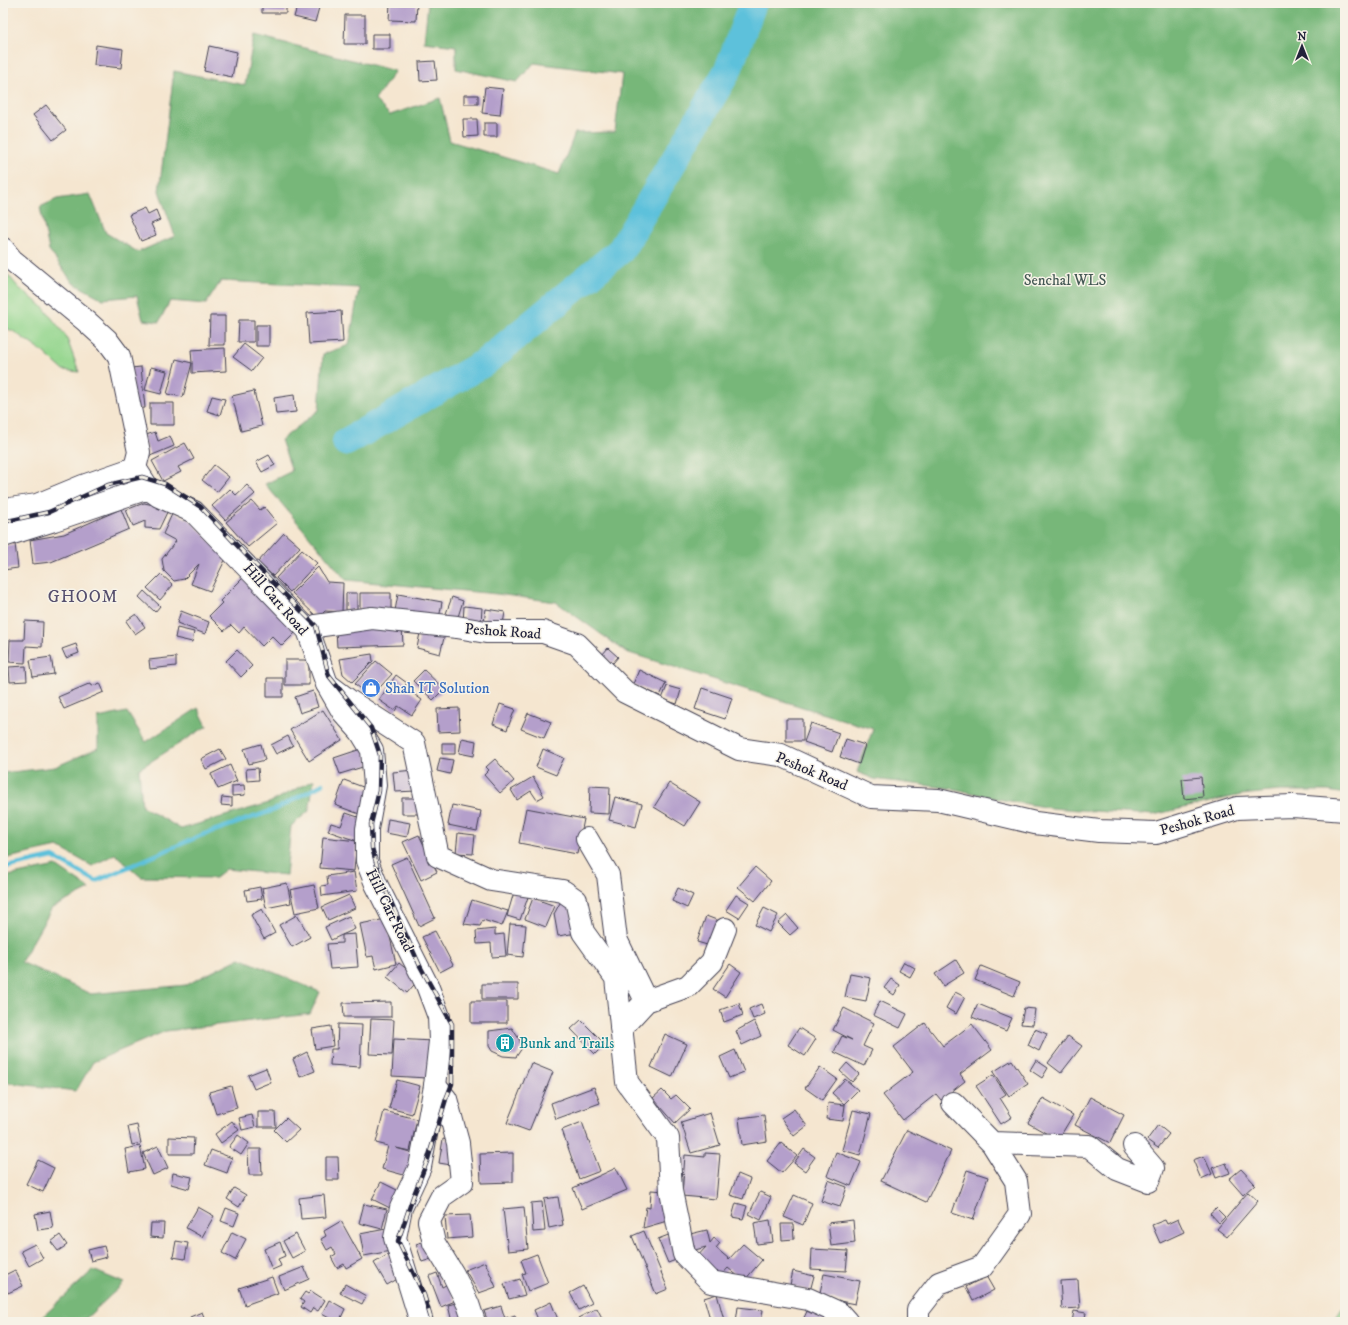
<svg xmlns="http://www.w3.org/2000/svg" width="1348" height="1325" viewBox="0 0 1348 1325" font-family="'IM FELL DW Pica',serif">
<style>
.green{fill:#94d68e;stroke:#5b7c64}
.forest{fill:#77b779;stroke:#4c6c5a}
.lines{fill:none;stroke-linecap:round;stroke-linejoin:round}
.stream{stroke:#5dc1db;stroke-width:4.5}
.river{stroke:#5dc1db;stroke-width:28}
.building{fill:#b49fcb}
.minor-casing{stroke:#423f51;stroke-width:24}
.major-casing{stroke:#423f51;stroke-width:24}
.highway-casing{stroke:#423f51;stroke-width:24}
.minor{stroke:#fff;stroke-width:22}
.major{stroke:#fff;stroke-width:22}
.highway{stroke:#fff;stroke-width:22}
.rail-casing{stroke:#22223b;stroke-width:4.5}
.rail{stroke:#f7f3e8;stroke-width:3;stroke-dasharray:9;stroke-linecap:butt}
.labels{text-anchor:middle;stroke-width:3;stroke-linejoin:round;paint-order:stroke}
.park-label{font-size:15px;fill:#445854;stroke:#f7f3e8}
.street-label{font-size:15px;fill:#22223b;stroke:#f7f3e8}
.shop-label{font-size:15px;fill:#366cbe;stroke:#f7f3e8;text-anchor:start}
.culture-label{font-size:15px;fill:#0d838f;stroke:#f7f3e8;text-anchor:start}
.quarter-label{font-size:17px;letter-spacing:1px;fill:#554e6d;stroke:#f7f3e8}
</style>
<rect width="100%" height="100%" fill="#f7f3e8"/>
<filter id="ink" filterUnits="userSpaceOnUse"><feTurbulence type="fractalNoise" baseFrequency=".025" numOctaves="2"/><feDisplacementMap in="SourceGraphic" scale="8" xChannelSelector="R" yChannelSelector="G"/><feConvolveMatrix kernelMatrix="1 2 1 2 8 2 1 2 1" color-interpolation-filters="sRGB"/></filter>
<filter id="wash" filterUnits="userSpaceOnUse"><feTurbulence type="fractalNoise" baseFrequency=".012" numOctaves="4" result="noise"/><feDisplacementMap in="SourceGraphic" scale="16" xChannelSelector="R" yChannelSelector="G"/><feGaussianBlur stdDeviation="0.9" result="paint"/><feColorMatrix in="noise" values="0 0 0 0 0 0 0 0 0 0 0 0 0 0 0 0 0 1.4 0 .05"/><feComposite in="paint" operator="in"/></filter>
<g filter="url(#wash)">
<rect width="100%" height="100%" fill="#f5e6d0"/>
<path class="green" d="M3 269 19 288 43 307 66 336 79 372 63 370 43 352 13 331 3 327Z
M1345 1304V1322H1333Z"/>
<path class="forest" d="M428 3H746L720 69 613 243 476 356 344 437 337 449 349 450 487 367 625 252 734 72 760 3H1345V794L1328 791H1279L1241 795 1153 815 1050 808 998 799 955 789 874 779 857 772 873 729 626 652 556 602 497 594 346 580 265 484 292 471 281 440 319 410 323 354 349 345 359 288 221 281 206 304 170 301 159 322 143 320 137 296 103 299 73 283 49 250 40 207 57 199 90 194 106 233 138 252 175 236 159 191 174 71 245 85 254 35 395 71 375 100 390 115 440 98 450 141 559 174 575 133 615 132 622 74 534 63 517 82 456 69V46L424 42Z
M198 708 207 726 139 769 142 806 181 829 269 803 314 780 309 811 291 826 286 875 226 869 215 878 141 877 115 854 92 866 58 847 3 859V773L55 767 98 748V718L127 712 146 742Z
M56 866 90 889 52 908 21 962 91 994 186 985 240 958 320 992 310 1014 166 1031 93 1062 76 1091 3 1082V877Z
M93 1270 124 1283 82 1322H37Z"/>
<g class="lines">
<path class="stream" d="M3 868 53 857 96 881 202 835 274 810 323 784"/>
<path class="river" d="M346 442 484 363 621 250 728 70 753 3"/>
</g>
<g id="blocks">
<path class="building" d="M262 3H286V13H262Z
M298 3H314L320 4 315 22 294 17Z
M390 3H417L416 21 389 20Z
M345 15H365V44H344Z
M372 34H390V49H372Z
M96 45 123 49 121 68 94 65Z
M209 46 237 52 232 77 204 71Z
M435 61 437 80 420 81 419 62Z
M485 87 503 89 500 115 482 113Z
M464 95H478V104H464Z
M46 105 66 130 53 140 33 115Z
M463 119H477L478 136 464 137Z
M484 123H497V137H484Z
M145 208 148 214 156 210 160 220 151 224 156 235 141 241 129 215Z
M341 311 343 342 309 344 307 313Z
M210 316H225V345H209Z
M239 320H254V342H238Z
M256 325H269V346H256Z
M244 344 262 358 252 371 233 357Z
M225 348 226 371 192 373V363L183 397 167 394 176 359 192 363 191 350Z
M141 367 145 408 135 409 131 368Z
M151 367 167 371 161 394 145 390Z
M254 391 262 426 241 431 232 396Z
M294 395 296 412 276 414 274 398Z
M212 396 225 399 220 415 207 411Z
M150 403H174V425H150Z
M155 432 158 441 170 436 174 446 150 456 143 436Z
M185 443 194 459 178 467 181 472 163 481 152 461Z
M269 455 275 465 262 472 256 462Z
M214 465 229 477 217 492 202 480Z
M247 485 255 494 225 520 212 506 230 489 236 495Z
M252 501 260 510 264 507 277 523 248 547 226 522Z
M144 503 169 508 159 529 145 528V521L133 526 126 510Z
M121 509 129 529 51 562 33 564 30 540 64 534Z
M173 512 190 520 226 558 210 591 191 584 199 564 184 579 174 581 164 571 162 559 176 541 163 534Z
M284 533 300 547 273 576 258 562Z
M15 544 18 568 3 570V546Z
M302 550 317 563 290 592 276 578Z
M318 567 327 582 343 583 342 612 325 611 318 618 292 593Z
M161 574 173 585 160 600 147 588Z
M243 578 296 632 282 646 272 636 262 646 244 627 239 633 231 625 224 631 209 616 222 603 220 601Z
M144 591 160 606 155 612 139 597Z
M346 593H357V610H346Z
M360 593H391V609H360Z
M398 594 442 602 439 619 395 611Z
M452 597 463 601 456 623 444 619Z
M464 606 482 608 481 624 463 623Z
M486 609 505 612 503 624 484 622Z
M181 611 209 622 205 634 177 623Z
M136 614 145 627 135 634 126 621Z
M25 621 43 622 42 647 26 646 25 663 9 662 10 640H24Z
M402 627 403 645 337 647 336 629Z
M177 628 194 632 192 642 175 638Z
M421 628 445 634 440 654 417 648Z
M76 644 79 653 66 658 62 649Z
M608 648 618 657 613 663 602 655Z
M237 650 252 666 241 677 226 661Z
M372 654 373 661 352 682 343 674 340 659Z
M51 657 54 674 33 677 30 660Z
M176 657V666L150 669 149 660Z
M285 660H309V685H285Z
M376 661 392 674 371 697 355 684Z
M26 666 27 681 10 682 9 667Z
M424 670 444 689 433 700 413 681Z
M639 670 666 683 660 696 633 684Z
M396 675 407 683 404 687 422 700 412 715 398 706 395 711 379 700Z
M267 678H283V697H267Z
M91 683 92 686 100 683 104 692 64 709 58 697Z
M667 686 681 690 677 704 662 699Z
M702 688 732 698 725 719 695 709Z
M313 691 318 707 300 713 295 697Z
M500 704 515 709 507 730 493 724Z
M459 708 460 731 438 732 437 709Z
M323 710 342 740 309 761 290 730Z
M528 713 551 722 544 738 521 729Z
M786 719H803V741H786Z
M811 723 839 733 832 752 804 742Z
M288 736 293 746 276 754 271 745Z
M462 738 476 741 474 756 459 753Z
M846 739 865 745 859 764 840 757Z
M442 743H455V754H442Z
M261 744 265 760 249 764 244 749Z
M364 748 369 765 340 774 334 758Z
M220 749 226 759 206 769 201 759Z
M543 749 564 758 556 775 536 767Z
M440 758 453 760 450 774 437 771Z
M495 759 514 781 500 793 484 775 489 770 486 767Z
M230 765 237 781 218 789 211 774Z
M258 768 259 780 247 781 246 769Z
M414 770 416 791 395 792 393 772Z
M533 777 544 796 537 800 531 791 517 800 511 790Z
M1201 777 1203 797 1184 799 1182 779Z
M344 780 371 790 362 815 335 805Z
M669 783 700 802 685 826 654 807Z
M244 785 245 795 232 796V786Z
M590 786 610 787 609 814 589 813Z
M222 797 232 798V806L221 805Z
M615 797 642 804 636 827 609 820Z
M402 798H417L424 814H402Z
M452 805 481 811 477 831 448 825Z
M526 808 584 819 577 854 519 843Z
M346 813 364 819 357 841 328 831 331 823 341 826Z
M388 819 410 823 407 837 386 833Z
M458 833 475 835 473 854 456 853Z
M419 835 437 872 421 880 403 842Z
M323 837 357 841 354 871 320 868Z
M407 857 435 918 419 926 391 864Z
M755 867 771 881 755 901 738 887Z
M354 872 357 891 322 896 321 886 328 885 327 876Z
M287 883 291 903 266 908 262 888Z
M314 885 319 908 295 913 290 890Z
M260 887 262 899 247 901 245 890Z
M678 888 693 895 687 908 672 901Z
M514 892 528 897 520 920 507 916Z
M349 895 355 908 328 920 322 907Z
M736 895 749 903 739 918 726 910Z
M533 898 555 906 546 927 525 919Z
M472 900 508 911 502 926 483 920 480 926 464 924Z
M561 901 570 908 577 933 558 936 554 914Z
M764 908 778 915 769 932 755 925Z
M262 909 275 933 264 939 251 915Z
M297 915 310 937 292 947 279 925Z
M787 915 798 928 790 935 778 923Z
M349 916 355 929 331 940 325 927Z
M706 916 722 922 714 947 697 942Z
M386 919 396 964 376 969 373 956 367 957 360 924Z
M510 924 526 925 523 957 507 955Z
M495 929V935L504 934 506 956 492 957 491 943 477 944 476 931Z
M435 931 453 965 440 972 422 937Z
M355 934 358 967 330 969 327 944 342 943V935Z
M956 960 964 973 943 986 935 974Z
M904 962 915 968 910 977 899 971Z
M399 963 419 979 407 993 387 977Z
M730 964 741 972 725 997 713 989Z
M981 966 1020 982 1014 996 975 980Z
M850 974 871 978 866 1001 845 997Z
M891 979 900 985 894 995 884 988Z
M482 984H518V999H482Z
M955 992 965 997 956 1014 946 1008Z
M471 1001H507V1023H471Z
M880 1001 907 1014 900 1028 873 1015Z
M391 1002V1017H344L343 1003Z
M739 1003 743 1015 724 1022 720 1010Z
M761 1004 765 1014 753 1019 749 1009Z
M978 1004 1012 1018 1006 1031 972 1017Z
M844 1008 874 1023 863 1046 872 1050 864 1066 834 1052 842 1036 852 1040 833 1030Z
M1024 1008 1035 1009 1033 1025 1021 1024Z
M371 1019 394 1020 392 1055 369 1054Z
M581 1020 605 1044 595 1054 571 1029Z
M754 1021 761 1036 742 1045 736 1031Z
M925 1023 943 1046 972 1024 992 1050 960 1074 965 1081 941 1100 936 1094 903 1120 883 1095 913 1072 894 1047Z
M338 1024 362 1025 360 1067 330 1065 331 1049H337Z
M331 1026 333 1046 315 1049 312 1029Z
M512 1028 519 1039 522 1048 516 1057 503 1056 492 1051 489 1046V1031Z
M799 1028 816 1039 805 1056 788 1045Z
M1035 1029 1047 1034 1039 1051 1028 1045Z
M665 1034 687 1044 672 1077 651 1067Z
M1068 1036 1082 1046 1061 1073 1048 1063Z
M394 1039 433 1041 427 1078 392 1076Z
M735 1050 744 1072 729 1078 720 1057Z
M307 1052 315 1071 300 1077 293 1059Z
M1012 1060 1028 1084 1009 1096 993 1072Z
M1036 1060 1048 1068 1042 1078 1030 1070Z
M531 1063 553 1072 529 1131 507 1123Z
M847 1063 859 1074 852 1082 840 1071Z
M820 1067 837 1079 822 1100 805 1088Z
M266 1068 271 1082 254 1089 248 1075Z
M993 1075 1006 1094 1000 1098 1012 1117 1001 1124 976 1086Z
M845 1079 858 1090 844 1104 832 1093Z
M397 1080 420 1086 412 1114 389 1108Z
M231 1086 237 1108 216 1114 209 1092Z
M594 1087 600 1103 556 1119 551 1103Z
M662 1090 671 1099 676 1095 690 1109 675 1123 653 1098Z
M1090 1097 1124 1115 1110 1143 1075 1125Z
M1043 1098 1073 1115 1058 1140 1028 1123Z
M828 1103 845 1105 843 1121 826 1119Z
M794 1109 807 1126 794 1136 781 1118Z
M853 1110 871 1114 860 1155 842 1150Z
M384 1111 417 1119 410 1151 396 1148 417 1154 411 1177 382 1169 388 1146 376 1143Z
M258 1112H275L276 1127H258Z
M710 1113 720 1145 691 1153 681 1122Z
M252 1115 255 1127 242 1130 239 1118Z
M764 1115 767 1141 742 1145 739 1118Z
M286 1118 299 1130 286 1142 274 1130Z
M232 1121 239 1130 221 1143 215 1134Z
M582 1122 600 1171 579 1179 562 1130Z
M137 1125 141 1143 132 1145 128 1127Z
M1158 1125 1169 1134 1158 1148 1147 1140Z
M907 1130 951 1151 926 1202 881 1181Z
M238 1135 249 1143 241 1155 229 1147Z
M169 1137 194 1138 193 1154H169Z
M443 1139 455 1142 451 1165 439 1163Z
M781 1143 797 1156 782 1173 767 1161Z
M140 1146 145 1169 129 1172 125 1149Z
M158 1146 168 1168 153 1175 143 1153Z
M248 1149H261L262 1175H249Z
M804 1149 815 1157 805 1171 794 1163Z
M211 1150 232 1158 227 1173 205 1165Z
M836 1152 861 1162 851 1186 827 1176Z
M513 1153V1182L481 1183 480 1154Z
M705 1153 720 1154 716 1199 682 1196 685 1155 705 1157Z
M1204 1156 1212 1174 1201 1179 1193 1160Z
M326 1157H338L339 1180H326Z
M38 1160 54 1168 43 1192 26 1184Z
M1226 1163 1230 1173 1216 1178 1212 1168Z
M616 1168 627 1190 582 1209 573 1188Z
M1241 1169 1255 1184 1243 1195 1229 1179Z
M967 1170 988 1177 973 1220 952 1213Z
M173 1173 192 1177 189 1189 171 1184Z
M738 1174 750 1179 743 1199 730 1195Z
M828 1180 847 1187 840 1207 821 1201Z
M381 1182 403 1193 394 1210 372 1199Z
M234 1188 246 1195 239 1207 227 1199Z
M651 1190 664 1191 663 1208 667 1221 643 1228 646 1207 650 1208Z
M760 1192 771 1197 761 1220 749 1214Z
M1248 1192 1258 1201 1227 1237 1217 1229Z
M324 1195 326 1217 301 1219 299 1198Z
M794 1195 812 1203 803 1225 784 1217Z
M558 1197 563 1225 549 1228 544 1199Z
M542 1202 545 1231 533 1232 531 1203Z
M736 1203 747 1206 743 1219 732 1217Z
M364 1204 387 1209 382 1229 359 1223Z
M198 1207 214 1216 202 1237 186 1228Z
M524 1207 528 1249 508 1251 503 1209Z
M226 1208 239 1213 234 1226 221 1221Z
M1216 1208 1225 1217 1219 1223 1210 1213Z
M50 1211 53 1228 38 1230 35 1214Z
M470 1215 472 1237 447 1239 445 1216Z
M1178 1219 1184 1232 1160 1243 1152 1225 1165 1220 1167 1224Z
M770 1220 773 1242 757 1244 754 1223Z
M853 1220 855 1243 831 1246 828 1223Z
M341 1221 362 1259 346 1268 344 1264 337 1268 331 1257 336 1254 332 1247 327 1250 321 1239 326 1236 324 1231Z
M151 1223H164L163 1238 150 1237Z
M781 1224H793L794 1239 782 1240Z
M391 1228 396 1250 364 1256 360 1234Z
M707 1230 710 1243 714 1238 720 1243 716 1248 729 1259 743 1244 762 1260 744 1281 728 1268 718 1279 695 1259 706 1247 695 1250 690 1234Z
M644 1231 668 1289 656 1294 632 1236Z
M232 1232 246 1239 235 1260 222 1253Z
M296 1234 305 1251 292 1258 283 1241Z
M671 1234 681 1258 668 1263 658 1239Z
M60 1235 67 1245 58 1251 51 1242Z
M176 1241 188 1243 185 1259 173 1257Z
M425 1241 431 1259 422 1262 416 1244Z
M280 1242 285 1256 278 1259 281 1266 272 1270 264 1249Z
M35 1244 43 1258 29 1266 21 1251Z
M104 1246 107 1257 91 1261 88 1250Z
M812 1249 848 1251 846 1271 811 1269Z
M389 1254 401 1277 387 1285 374 1263Z
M537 1254 548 1283 528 1291 522 1274 526 1273 521 1260Z
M485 1262 496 1287 479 1293 465 1270Z
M304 1267 309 1279 284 1290 279 1277Z
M15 1270 23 1286 8 1293 3 1282V1276Z
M793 1271 814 1276 810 1291 790 1285Z
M437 1273 442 1287 448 1284 455 1301 441 1307 429 1276Z
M824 1274 860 1281 855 1304 819 1297Z
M986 1276 994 1290 973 1301 966 1287Z
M272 1277 278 1293 245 1305 239 1288Z
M520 1279 525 1295 509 1299 504 1284Z
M1078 1280 1080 1308 1062 1309 1060 1281Z
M345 1284 366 1296 362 1304 340 1293Z
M583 1286 592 1303 579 1310 570 1293Z
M311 1291 325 1300 318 1311 313 1308 310 1313 301 1307 304 1302 300 1299 305 1292 308 1294Z
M717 1294 724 1320 711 1322 704 1298Z
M329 1300 345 1309 339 1322H336L322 1314Z
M464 1301 469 1322H452L448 1305Z
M551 1302 559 1322H539L534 1310Z
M501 1306 506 1322H488L484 1311Z
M738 1307 763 1310 761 1322H736Z
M809 1307 842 1322H802Z
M597 1308 604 1322H580L578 1318Z
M1074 1311 1086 1313 1084 1322H1072Z
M202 1312 206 1322H192L190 1317Z
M515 1315 517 1322H507L505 1318Z"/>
</g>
</g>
<g filter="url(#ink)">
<use href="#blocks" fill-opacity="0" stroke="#423f51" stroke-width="1"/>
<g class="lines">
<g class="minor-casing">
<path id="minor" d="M3 249 12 260 86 321 107 340 119 356 139 452 135 468
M327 684 351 702 414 743 438 856 491 880 563 891 576 900 583 932 616 978 627 1082 668 1138 671 1191 684 1254 711 1282 808 1299 839 1313 847 1322
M587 839 608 875 616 939 646 1001 621 1028
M646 1001 688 986 712 962 725 929
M435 1086 446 1099 458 1143 462 1182 442 1196 429 1221 434 1243 453 1274 468 1304 474 1322
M953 1103 992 1143
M918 1322V1310L939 1283 982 1267 1020 1214 1016 1181 992 1143 1089 1146 1117 1169 1148 1181 1153 1168 1134 1146"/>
</g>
<g class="major-casing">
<path id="major" d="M3 510 37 505 83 486 135 468 148 488
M308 630 316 626 372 618 457 627 486 632H543L577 644 625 692 739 749 781 755 871 797 938 800 1035 823 1099 831 1156 833 1237 808 1293 806 1345 810"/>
</g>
<g class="highway-casing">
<path id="highway" d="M3 536 54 520 148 488 159 496 194 512 308 630 327 684 343 712 361 732 372 750 375 785 367 829V861L376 884 427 985 439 1017 440 1041 435 1086 420 1167 401 1208 395 1238 421 1322"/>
</g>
<use href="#minor" class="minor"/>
<use href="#major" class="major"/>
<use href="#highway" class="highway"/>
<g class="rail-casing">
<path id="rail" d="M3 522 49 512 108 485 142 477 165 484 201 507 247 556 316 626 329 676 371 728 380 755 379 791 371 824 372 848 381 880 420 966 452 1024V1084L446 1099 428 1159 413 1197 398 1241 424 1295 432 1322"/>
</g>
<use href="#rail" class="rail"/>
</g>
</g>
<defs>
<g id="shop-disc" transform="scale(1)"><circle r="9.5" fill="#3f7fe0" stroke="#f7f3e8"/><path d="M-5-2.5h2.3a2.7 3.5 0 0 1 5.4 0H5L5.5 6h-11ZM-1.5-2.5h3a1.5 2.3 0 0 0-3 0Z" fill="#fff"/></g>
<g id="building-disc" transform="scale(1)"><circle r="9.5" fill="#0f9aa8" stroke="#f7f3e8"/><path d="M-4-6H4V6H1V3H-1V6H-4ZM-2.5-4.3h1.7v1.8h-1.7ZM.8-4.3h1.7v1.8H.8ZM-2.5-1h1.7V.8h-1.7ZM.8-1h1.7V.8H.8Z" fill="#fff"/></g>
</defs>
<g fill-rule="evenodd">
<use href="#shop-disc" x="371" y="688"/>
<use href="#building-disc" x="505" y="1043"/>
</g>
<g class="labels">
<g class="park-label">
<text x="1065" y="285">Senchal WLS</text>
</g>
<g class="street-label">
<text transform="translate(276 599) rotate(49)" y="5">Hill Cart Road</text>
<text transform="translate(503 631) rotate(4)" y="5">Peshok Road</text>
<text transform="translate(812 771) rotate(23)" y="5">Peshok Road</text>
<text transform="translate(1197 820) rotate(-16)" y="5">Peshok Road</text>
<text transform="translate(390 910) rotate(64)" y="5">Hill Cart Road</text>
</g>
<g class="shop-label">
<text x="385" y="693">Shah IT Solution</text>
</g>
<g class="culture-label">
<text x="519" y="1048">Bunk and Trails</text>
</g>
<g class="quarter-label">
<text x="83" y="602">GHOOM</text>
</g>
</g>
<rect width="1348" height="1325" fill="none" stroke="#f7f3e8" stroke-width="16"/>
<g transform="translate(1302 46)" stroke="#f7f3e8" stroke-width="3" paint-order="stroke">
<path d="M0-3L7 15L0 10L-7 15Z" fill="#22223b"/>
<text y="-6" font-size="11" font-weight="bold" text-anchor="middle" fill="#22223b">N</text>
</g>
</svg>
